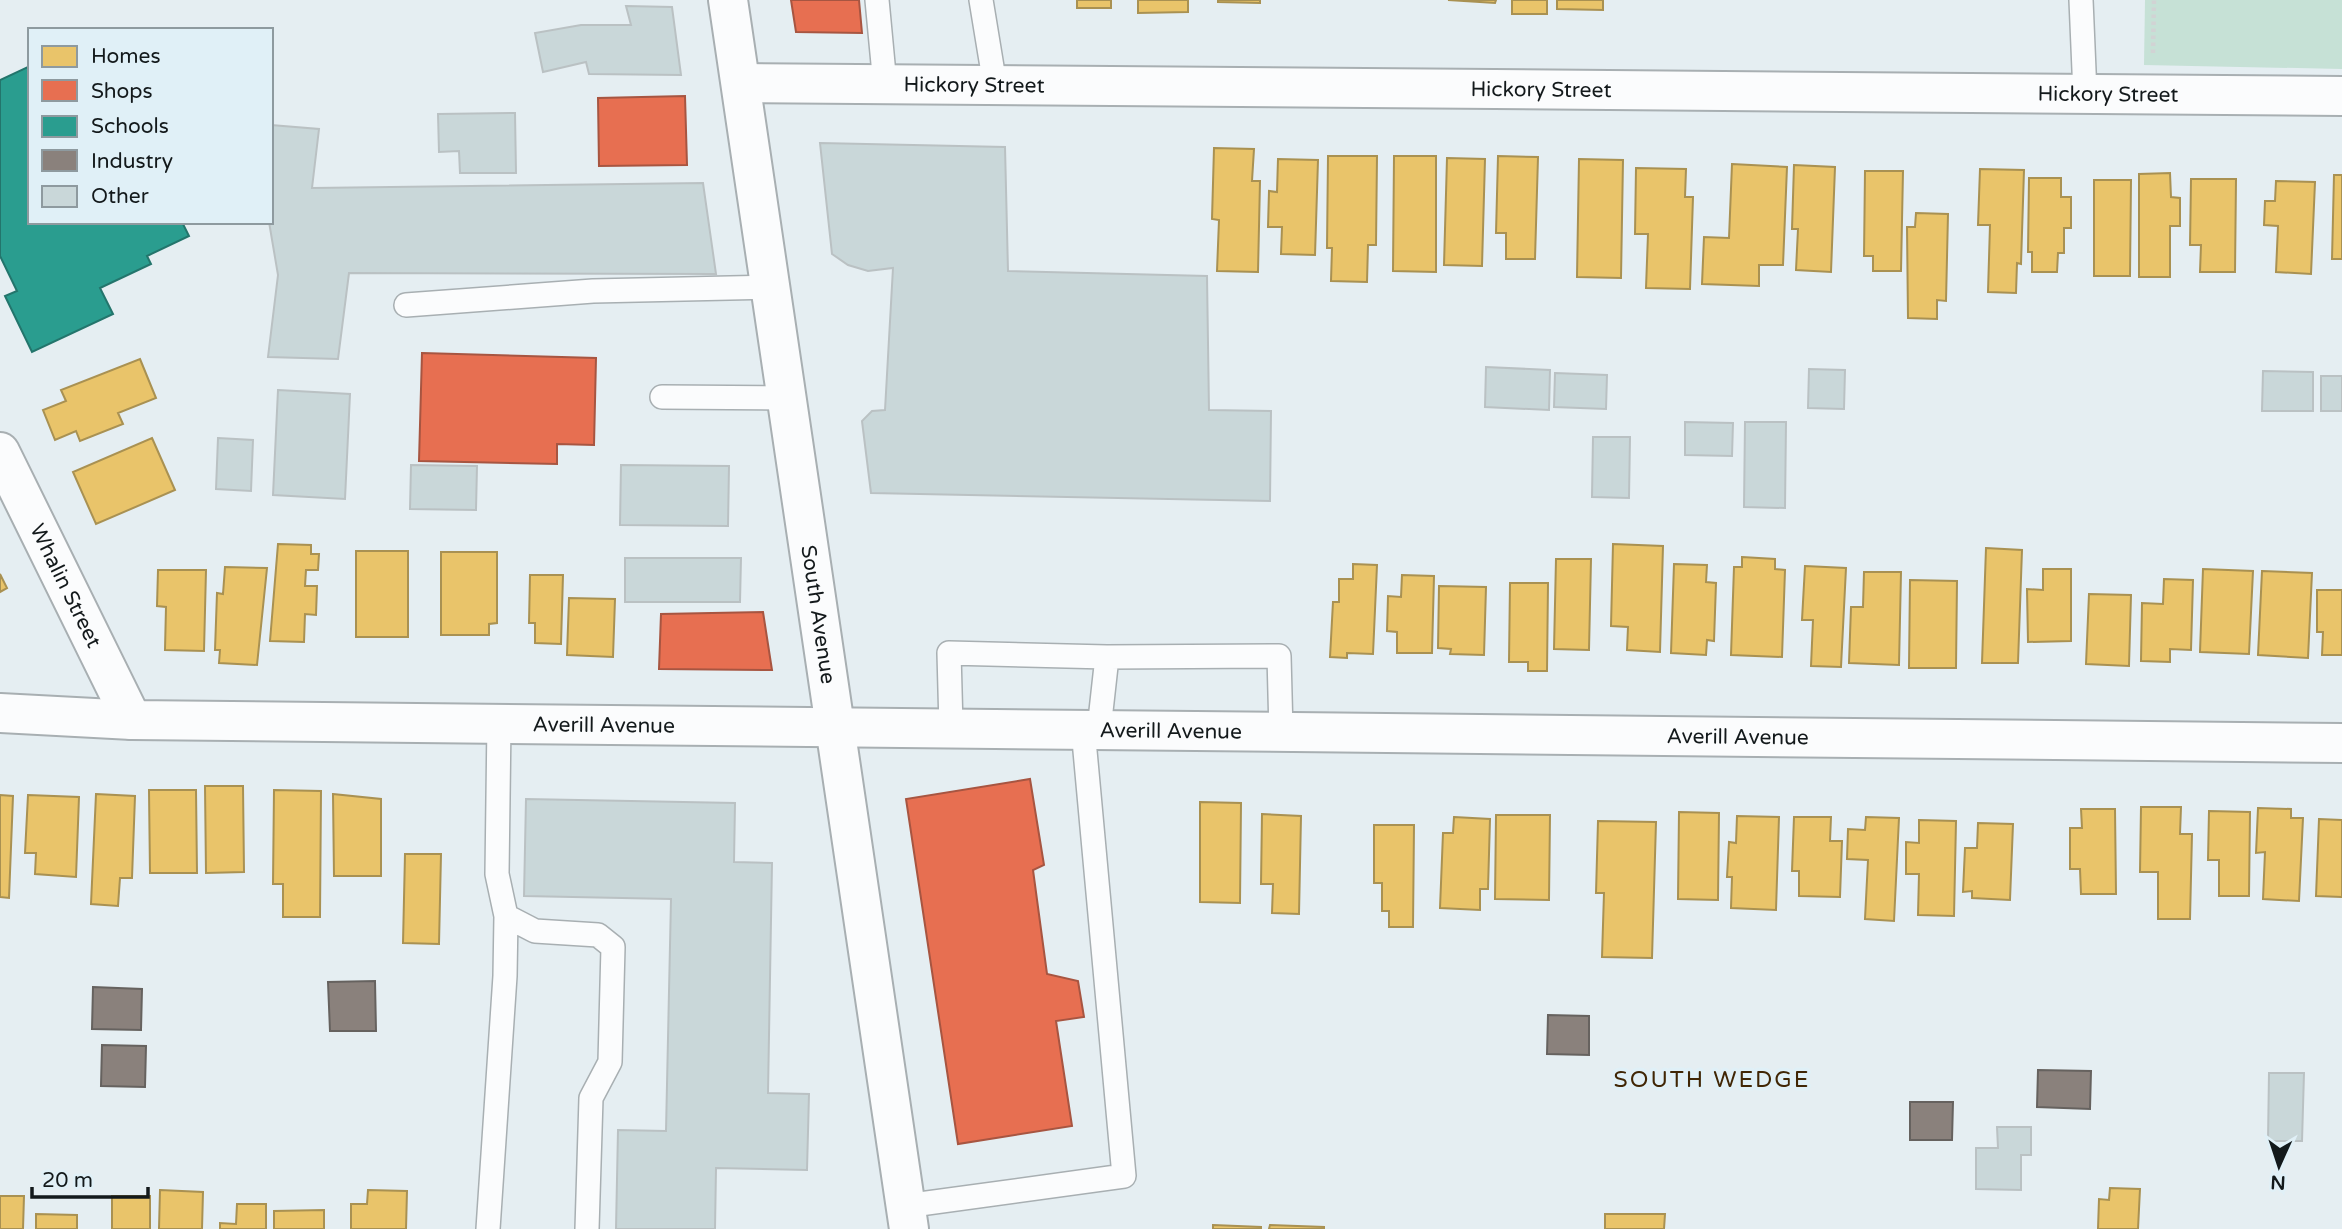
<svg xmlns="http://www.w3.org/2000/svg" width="2342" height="1229" viewBox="0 0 2342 1229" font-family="'Varela Round',sans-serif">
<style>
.green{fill:#c6e1d6}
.homes{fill:#e9c46a;stroke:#a99152;stroke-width:2}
.shops{fill:#e76f51;stroke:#a75541;stroke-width:2}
.schools{fill:#2a9d8f;stroke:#23756c;stroke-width:2}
.industry{fill:#8a817c;stroke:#66625f;stroke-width:2}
.building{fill:#c9d7d9;stroke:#bac1c3;stroke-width:2}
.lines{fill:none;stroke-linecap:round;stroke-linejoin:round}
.lane-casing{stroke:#a8afb2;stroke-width:26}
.street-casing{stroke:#a8afb2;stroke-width:42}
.secondary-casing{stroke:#a8afb2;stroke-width:42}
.path{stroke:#d1d3d4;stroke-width:4.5;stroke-dasharray:3.5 3.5;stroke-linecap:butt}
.lane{stroke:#fbfcfd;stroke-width:23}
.street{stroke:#fbfcfd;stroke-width:38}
.secondary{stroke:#fbfcfd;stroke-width:38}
.labels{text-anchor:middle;stroke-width:7;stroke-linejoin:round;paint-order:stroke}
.street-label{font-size:21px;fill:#13191b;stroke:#e0f0f7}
.neighbourhood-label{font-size:23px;letter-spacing:2px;fill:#402605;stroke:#e0f0f7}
</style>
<rect width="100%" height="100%" fill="#e5eef2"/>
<path class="green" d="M2145 0H2342V69L2144 65Z"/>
<path class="homes" d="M1077 0H1111V8H1077Z
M1138 0H1188V12L1138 13Z
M1218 0H1260V3L1218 2Z
M1448 0H1496L1495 3Z
M1512 0H1547V14H1512Z
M1557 0H1603V10L1557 9Z
M1214 148 1254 149 1252 181H1260L1258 272 1217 271 1219 220 1212 219Z
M1328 156H1377L1376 245H1368L1367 282 1331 281 1332 248H1327Z
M1394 156H1436V272L1393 271Z
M1498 156 1538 157 1535 259H1506V233H1496Z
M1447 158 1485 159 1482 266 1444 265Z
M1278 159 1318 160 1315 255 1281 254 1282 227H1268L1269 191 1277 192Z
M1579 159 1623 160 1621 278 1577 277Z
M1732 164 1787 167 1783 265H1759V286L1702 284 1704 237 1729 238Z
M1794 165 1835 167 1831 272 1796 270 1798 229H1792Z
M1636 168 1686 169 1685 197H1693L1690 289 1646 288 1648 234H1635Z
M1980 169 2024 170 2021 264 2017 263 2016 293 1988 292 1990 225H1978Z
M1865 171H1903L1901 271H1873V256H1864Z
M2170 173 2171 197 2180 198V226H2170V277H2139V174Z
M2334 175H2342V259H2332Z
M2029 178H2061V197H2071V228H2064V253H2058L2057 272H2032V252H2028Z
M2191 179H2236L2235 272H2200L2201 245H2190Z
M2094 180H2131L2130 276H2094Z
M2276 181 2315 182 2311 274 2276 272 2278 226 2264 225 2265 201H2275Z
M1916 213 1948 214 1946 301 1937 300V319L1908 318 1907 227H1915Z
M140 359 156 398 118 413 123 424 80 441 76 431 55 440 43 410 66 401 61 390Z
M152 438 175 490 96 524 73 472Z
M278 544 311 545V554H319L318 570H306L305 586H317L316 615 305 614 304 642 270 641Z
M1613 544 1663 546 1660 652 1627 650 1628 627 1611 626Z
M1986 548 2022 550 2018 663H1982Z
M356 551H408V637H356Z
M441 552H497V623L489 624V635H441Z
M1742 557 1775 559V569L1785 570 1782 657 1731 655 1734 567H1742Z
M1556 559H1591L1589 650 1554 649Z
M1353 564 1377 565 1373 654 1347 653V658L1330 657 1333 602H1339V579H1353Z
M1674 564 1707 565 1706 582 1716 583 1714 641 1707 640 1706 655 1671 653Z
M1805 566 1846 568 1841 667 1811 666 1813 620H1802Z
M225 567 267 568 257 665 219 663 220 650H215L217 593 223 594Z
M2043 569H2071V641L2028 642 2027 589 2043 590Z
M2203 569 2253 571 2249 654 2200 652Z
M158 570H206L204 651 165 650 166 607 157 606Z
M2262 571 2312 573 2308 658 2258 655Z
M1864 572H1901L1899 665 1849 663 1851 607H1863Z
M0 574 7 588 0 592Z
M530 575H563L561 644 535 643V623H529Z
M1402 575 1434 576 1432 653H1397V632L1387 631 1388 596 1401 597Z
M2164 579 2193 580 2191 650 2170 649V662L2141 661 2142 603 2163 604Z
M1910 580 1957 581 1956 668H1909Z
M1510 583H1548L1547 671H1528V662H1509Z
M1439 586 1486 587 1484 655 1450 654 1451 649 1438 648Z
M2317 590H2342V655H2322L2323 632H2317Z
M2089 594 2131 595 2129 666 2086 664Z
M569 598 615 599 613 657 567 655Z
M205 786H243L244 872 206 873Z
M149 790H196L197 873H150Z
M274 790 321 791 320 917H283V884H273Z
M96 794 135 796 132 878H120L118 906 91 904Z
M333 794 381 799V876H334Z
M0 795 13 796 9 898 0 897Z
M28 795 79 797 76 877 35 874 36 853H25Z
M1200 802 1241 803 1240 903 1200 902Z
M2141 807H2181L2180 834H2192L2190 919H2158V872H2140Z
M2258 808 2291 809V818H2303L2299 901 2263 899 2265 852 2256 853Z
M2081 809H2115L2116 894H2081L2080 869H2070V828H2082Z
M2209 811 2250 812 2249 896H2219V860H2208Z
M1679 812 1719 813 1718 900 1678 899Z
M1262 814 1301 816 1299 914 1272 913 1273 884H1261Z
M1496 815H1550L1549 900 1495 899Z
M1737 816 1779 817 1776 910 1731 908 1732 877H1727L1729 842 1736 843Z
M1454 817 1490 819 1488 889H1480V910L1440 908 1443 833H1453Z
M1794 817H1831L1830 841H1842L1840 897 1799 896V871H1792Z
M1866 817 1899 818 1894 921 1865 919 1868 860 1847 859 1848 829 1865 830Z
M2319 819 2342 820V897L2316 896Z
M1919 820 1956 821 1954 916 1918 915 1919 874H1906V842L1919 843Z
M1598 821 1656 822 1652 958 1602 957 1604 893H1596Z
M1978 823 2013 824 2010 900 1972 898V891L1963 892 1965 848H1977Z
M1374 825H1414L1413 927H1389V911H1382V883H1374Z
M405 854H441L439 944 403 943Z
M2110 1188 2140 1189 2138 1229H2098L2099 1199 2109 1200Z
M160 1190 203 1192 202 1229H159Z
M368 1190 407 1191 406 1229H351V1204H367Z
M0 1196H24L23 1229H0Z
M112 1196H150V1229H112Z
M237 1204H266V1229H220V1223L236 1224Z
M324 1210V1229H274V1211Z
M36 1214 77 1215V1229H36Z
M1605 1214H1665L1664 1229H1605Z
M1213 1225 1261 1227V1229H1213Z
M1270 1225 1324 1227V1229H1269Z"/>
<path class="shops" d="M791 0H859L862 33 796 32Z
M685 96 687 165 599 166 598 98Z
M422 353 596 358 594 445 557 444V464L419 461Z
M763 612 772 670 659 669 661 614Z
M1030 779 1044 865 1033 870 1047 974 1078 981 1084 1017 1056 1021 1072 1126 958 1144 906 799Z"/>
<path class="schools" d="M30 66V222H182L189 236 147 256 151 264 100 288 113 314 32 352 5 296 17 291 0 256V80Z"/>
<path class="industry" d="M375 981 376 1031H330L328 982Z
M93 987 142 989 141 1030 92 1029Z
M1548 1015 1589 1016V1055L1547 1054Z
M102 1045 146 1046 145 1087 101 1086Z
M2038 1070 2091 1071 2090 1109 2037 1107Z
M1910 1102H1953L1952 1140H1910Z"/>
<path class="building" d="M626 6 672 7 681 75 589 74 586 62 543 72 535 33 581 25H631Z
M515 113 516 173H460L459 151 439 152 438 114Z
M271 125 319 129 312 188 703 183 716 274 349 273 338 359 268 357 278 275 269 222Z
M820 143 1005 147 1008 271 1207 276 1209 410 1271 411 1270 501 871 493 862 421 872 411 885 410 893 268 868 271 848 265 832 254Z
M1486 367 1550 370 1549 410 1485 407Z
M1809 369 1845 370 1844 409 1808 408Z
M2263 371 2313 372V411H2262Z
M1555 373 1607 375 1606 409 1554 407Z
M2321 376H2342V411H2321Z
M278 390 350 394 345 499 273 495Z
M1685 422 1733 423 1732 456 1685 455Z
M1745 422H1786L1785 508 1744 507Z
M1593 437H1630L1629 498 1592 497Z
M218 438 253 440 251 491 216 489Z
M411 465 477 466 476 510 410 509Z
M621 465 729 466 728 526 620 525Z
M625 558H741L740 602H625Z
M526 799 735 803 734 862 772 863 768 1093 809 1094 807 1170 716 1168 715 1229H616L618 1130 666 1131 671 899 524 896Z
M2269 1073H2304L2302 1141H2268Z
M1997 1127H2031V1155H2021V1190L1976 1189V1148H1998Z"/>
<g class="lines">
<g class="lane-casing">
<path id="lane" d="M877 0 885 85
M981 0 995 85
M2081 0 2085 94
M406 305 593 291 771 287
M662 397 787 398
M1107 657 1279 656 1281 732
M951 727 949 653 1107 657 1099 729
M506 916 535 931 598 935 613 947 610 1062 591 1098 587 1229
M905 1206 1124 1176 1083 729
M488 1229 505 976 506 916 497 874 499 722"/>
</g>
<g class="street-casing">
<g id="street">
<path id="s1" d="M741 83 2342 96"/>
<path id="s2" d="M0 452 132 720"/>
</g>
</g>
<g class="secondary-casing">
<g id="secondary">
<path id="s3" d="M728 0 909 1229"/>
<path id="s4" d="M0 713 132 720 2342 743"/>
</g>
</g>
<path class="path" d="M2153 53 2154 0"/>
<use href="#lane" class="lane"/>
<use href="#street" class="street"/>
<use href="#secondary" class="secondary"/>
</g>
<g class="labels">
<g class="street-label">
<text dy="7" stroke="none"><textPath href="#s1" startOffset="233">Hickory Street</textPath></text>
<text dy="7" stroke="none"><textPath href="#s1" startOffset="800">Hickory Street</textPath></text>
<text dy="7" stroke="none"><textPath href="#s1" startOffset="1367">Hickory Street</textPath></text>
<text dy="7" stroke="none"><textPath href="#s2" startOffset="149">Whalin Street</textPath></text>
<text dy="7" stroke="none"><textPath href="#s3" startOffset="621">South Avenue</textPath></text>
<text dy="7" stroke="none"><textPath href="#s4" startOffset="604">Averill Avenue</textPath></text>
<text dy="7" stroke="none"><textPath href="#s4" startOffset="1171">Averill Avenue</textPath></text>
<text dy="7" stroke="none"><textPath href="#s4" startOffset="1738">Averill Avenue</textPath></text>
</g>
<g class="neighbourhood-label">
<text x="1712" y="1087">SOUTH WEDGE</text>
</g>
</g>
<rect x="28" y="28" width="245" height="196" fill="#e0f0f7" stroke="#8e9a9f" stroke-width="2"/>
<rect x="42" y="46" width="35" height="21" fill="#e9c46a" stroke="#8e9a9f" stroke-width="2"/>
<text x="91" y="63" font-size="21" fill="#13191b">Homes</text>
<rect x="42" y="80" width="35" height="21" fill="#e76f51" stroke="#8e9a9f" stroke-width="2"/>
<text x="91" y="98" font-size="21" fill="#13191b">Shops</text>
<rect x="42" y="116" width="35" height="21" fill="#2a9d8f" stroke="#8e9a9f" stroke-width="2"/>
<text x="91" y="133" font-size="21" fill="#13191b">Schools</text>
<rect x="42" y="150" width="35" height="21" fill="#8a817c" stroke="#8e9a9f" stroke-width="2"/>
<text x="91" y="168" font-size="21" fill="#13191b">Industry</text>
<rect x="42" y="186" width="35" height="21" fill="#c9d7d9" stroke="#8e9a9f" stroke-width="2"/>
<text x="91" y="203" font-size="21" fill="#13191b">Other</text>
<g transform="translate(2279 1166) rotate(183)" stroke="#e0f0f7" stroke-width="5" paint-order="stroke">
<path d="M0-5L12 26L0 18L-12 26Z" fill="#13191b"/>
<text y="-10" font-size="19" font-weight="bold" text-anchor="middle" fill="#13191b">N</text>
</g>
<path d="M32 1187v10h116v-10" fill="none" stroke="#13191b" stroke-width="3.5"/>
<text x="42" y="1187" font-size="21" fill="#13191b" stroke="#e0f0f7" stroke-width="5" paint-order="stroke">20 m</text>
</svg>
